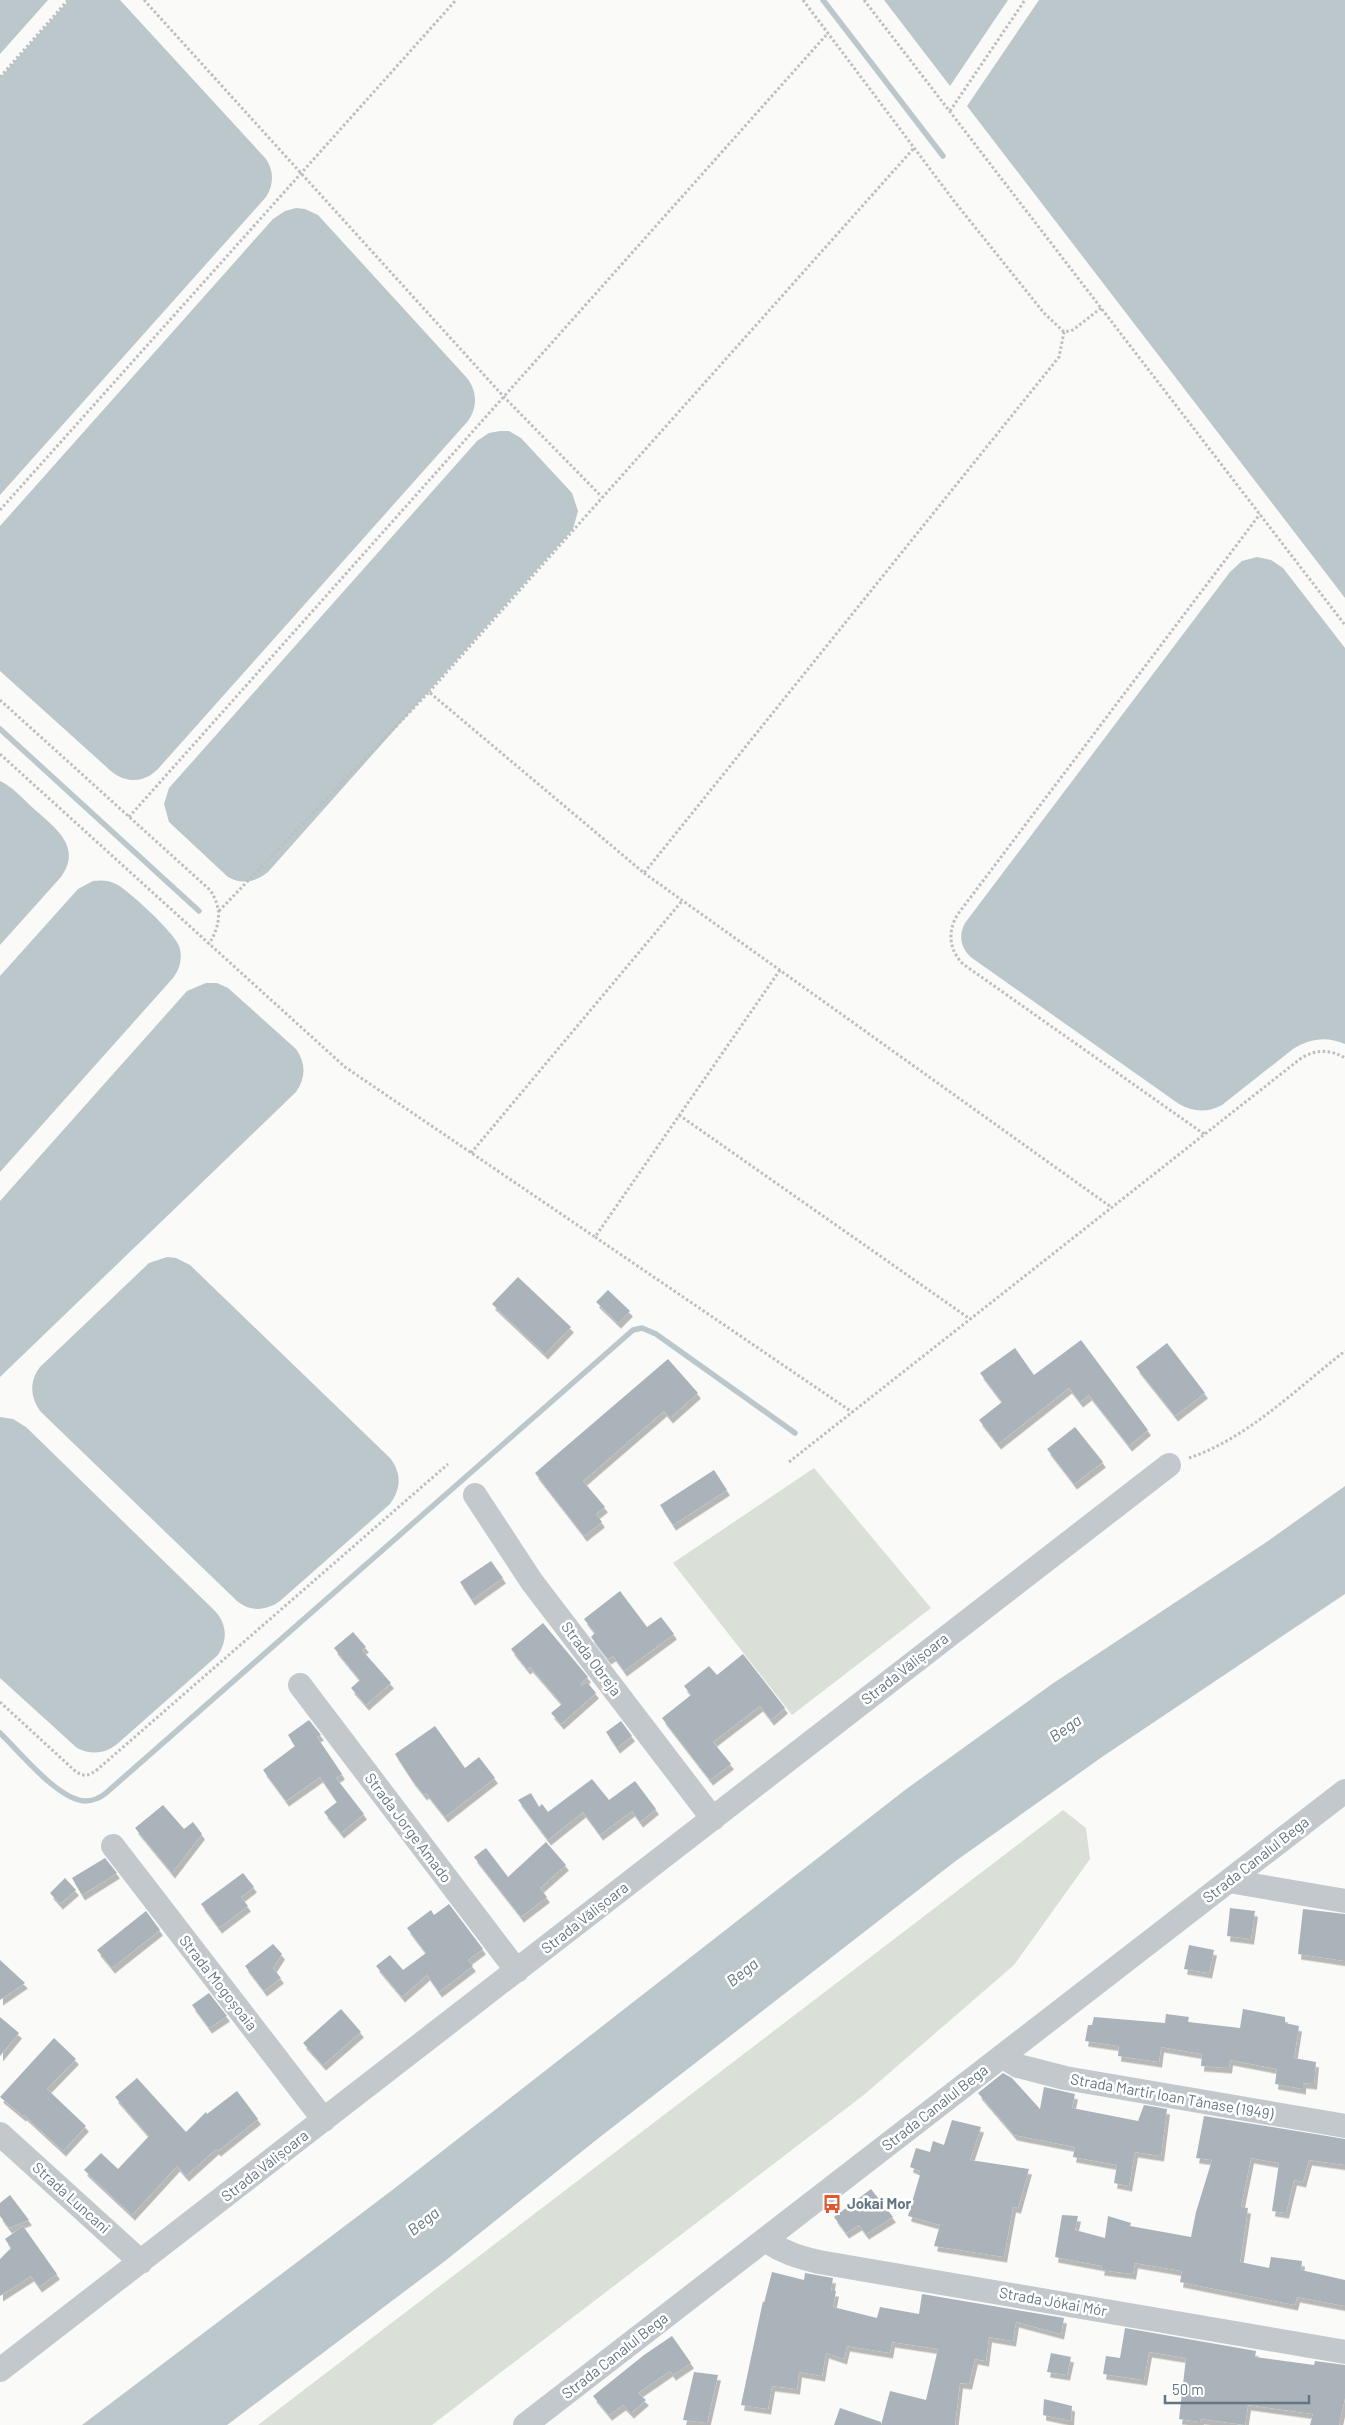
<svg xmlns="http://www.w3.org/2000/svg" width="1345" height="2425" viewBox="0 0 1345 2425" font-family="Barlow,sans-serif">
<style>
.green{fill:#dadfd7}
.water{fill:#bbc7cb}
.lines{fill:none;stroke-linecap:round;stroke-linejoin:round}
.stream{stroke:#bbc7cb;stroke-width:5.5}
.building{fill:#aab3b9;filter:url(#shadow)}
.path{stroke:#bbbfc2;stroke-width:3;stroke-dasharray:2.5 2.5;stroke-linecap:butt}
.minor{stroke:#c3c8cc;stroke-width:24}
.labels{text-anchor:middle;stroke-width:5;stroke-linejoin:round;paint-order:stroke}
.street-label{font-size:15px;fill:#657683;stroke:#fff}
.poi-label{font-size:15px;font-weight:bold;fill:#657683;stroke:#fff;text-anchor:start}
.water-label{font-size:16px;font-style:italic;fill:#60757c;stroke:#fff}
</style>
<defs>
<filter id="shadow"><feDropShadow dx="3" dy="5.5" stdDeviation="0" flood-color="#0004"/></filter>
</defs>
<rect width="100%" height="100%" fill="#fafaf8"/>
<path class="green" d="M814 1468 931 1608 792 1715 673 1563Z
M1063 1810 1086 1828 1090 1859 1014 1965 865 2094 432 2425H258Z"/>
<path class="water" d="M0 0H48L0 54Z
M69 0H120L266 159C274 171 274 184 266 197L0 495V78Z
M884 0H1008L950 86Z
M1039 0H1345V598L967 106Z
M296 208 305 209 318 215 467 378C477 391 478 407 468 421L157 770C143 783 126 783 112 772L0 671V526L273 219 285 211Z
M500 431H509L521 438 572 493 578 511 573 529 268 872C256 882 242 885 228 877L169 822 164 804 169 788 477 441 489 433Z
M1257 557 1271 560 1283 568 1345 648V1044C1327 1036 1310 1038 1293 1049L1222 1105C1207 1113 1193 1112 1179 1104L972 958C961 949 958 936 965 923L1230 572 1242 561Z
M0 781C13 787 23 799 33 808 54 827 83 846 61 877L0 945Z
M93 881C101 880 109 880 116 884 128 890 175 933 179 946 183 957 180 969 173 978L0 1172V976L78 889Z
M206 983H217L228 988 296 1049C306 1063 306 1078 296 1092L0 1377V1201L187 991Z
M167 1257 176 1258 190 1265 390 1458C402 1473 401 1489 390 1504L280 1601C266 1611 250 1612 237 1601L41 1412C30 1398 29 1381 40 1367L149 1263Z
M0 1417 13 1419 26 1427 215 1611C227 1624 228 1640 218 1655L116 1745C104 1754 91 1755 77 1748L0 1678Z
M1345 1486V1594L1102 1757 957 1860 600 2137 445 2261 227 2425H82L391 2191 905 1790 1052 1684 1268 1541Z"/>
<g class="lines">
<path class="stream" d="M823 0 943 156
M0 729 199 911
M0 1733C19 1751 58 1800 85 1801 93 1801 100 1798 106 1793L633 1330 642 1328 656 1334 795 1433"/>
</g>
<path class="building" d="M518 1277 571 1327 545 1354 492 1304Z
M608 1290 630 1311 618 1323 596 1302Z
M1081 1340 1148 1430 1129 1446 1089 1395 1080 1402 1069 1388 998 1444 979 1420 1002 1402 980 1373 1015 1348 1034 1375Z
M1167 1343 1205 1393 1175 1416 1136 1367Z
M668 1359 698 1393 670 1418 664 1411 583 1481 605 1507 596 1514 602 1522 584 1536 535 1473Z
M1075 1427 1103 1462 1074 1484 1047 1449Z
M714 1470 727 1490 673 1525 660 1505Z
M491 1561 503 1578 472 1600 460 1582Z
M620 1591 647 1627 661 1617 674 1634 624 1671 613 1656 608 1659 591 1637 595 1633 584 1619Z
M543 1623 588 1677 580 1684 582 1686 587 1682 596 1693 561 1724 551 1713 562 1704 530 1667 527 1669 511 1649Z
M353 1632 366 1647 362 1650 391 1683 366 1705 351 1688 360 1680 334 1648Z
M743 1654 785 1708 771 1720 760 1706 713 1742 731 1764 710 1780 662 1718 691 1695 684 1686 709 1666 717 1675Z
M309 1720 321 1735 317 1737 342 1774 336 1778 364 1814 341 1833 324 1812 337 1802 320 1777 286 1801 263 1770 295 1746 288 1735Z
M621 1721 632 1736 617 1748 606 1732Z
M435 1726 465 1768 479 1757 495 1778 445 1817 426 1793 424 1795 412 1780 395 1754Z
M592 1779 609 1800 635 1781 656 1809 640 1822 632 1811 600 1835 583 1812 548 1840 518 1800 531 1793 539 1807 542 1804 548 1812Z
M163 1805 184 1829 193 1822 202 1834 172 1873 135 1828Z
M546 1842 566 1865 540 1888 547 1897 521 1917 474 1857 486 1848 508 1877Z
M105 1858 117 1873 82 1895 72 1878Z
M243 1873 254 1887 241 1897 248 1906 219 1928 201 1904Z
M65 1878 76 1890 60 1904 50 1893Z
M449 1904 483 1949 468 1960 473 1966 439 1992 427 1975 402 1997 376 1966 390 1955 403 1970 426 1953 407 1928 431 1910 434 1915Z
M1230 1908 1255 1911 1251 1939 1227 1936Z
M1303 1909 1345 1914V1961L1298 1954Z
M146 1911 160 1930 112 1968 97 1950Z
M273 1944 282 1954 273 1968 281 1978 264 1991 245 1966Z
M1189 1945 1214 1950 1209 1973 1184 1969Z
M0 1960 25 1983 0 2000Z
M209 1993 227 2016 209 2028 192 2005Z
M341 2009 361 2032 323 2065 303 2043Z
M1243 2009 1285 2017V2023L1299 2026 1294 2058 1316 2062 1314 2084 1303 2083V2089L1275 2084 1277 2069 1230 2060 1229 2068 1201 2066 1202 2054 1161 2047 1159 2062 1118 2056 1119 2046 1085 2041 1088 2025H1092L1094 2017 1165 2023 1166 2014 1189 2017 1188 2022 1240 2028Z
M0 2017 19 2033 0 2056Z
M54 2038 76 2059 47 2089 86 2126 63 2151 24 2115 23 2116 0 2097Z
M1003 2073 1012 2078 1040 2109 1044 2087 1075 2094 1072 2108 1138 2121 1144 2105 1167 2109 1161 2156 1135 2152 1129 2186 1114 2183 1117 2165 1073 2157 1075 2147 1014 2135 978 2093Z
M137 2078 186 2132 206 2112 207 2114 237 2091 258 2119 218 2151 216 2149 186 2176 177 2166 132 2215 84 2170 101 2153 118 2169 149 2136 115 2097Z
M1204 2116 1345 2139V2165L1309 2160 1303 2182 1294 2180 1286 2213 1272 2211 1279 2163 1251 2158 1241 2207 1248 2208 1240 2262 1269 2268 1271 2257 1302 2261 1301 2270 1345 2280V2306L1297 2297 1295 2305 1180 2282 1182 2271 1135 2263 1133 2274 1101 2270 1102 2266 1055 2257 1062 2215 1078 2216 1075 2230 1105 2238 1108 2216 1131 2223 1130 2226 1191 2237 1196 2212 1212 2160 1196 2158Z
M952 2120 981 2127 970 2160 1029 2169 1018 2208 1013 2207 1004 2257 934 2246 940 2225 908 2216 920 2175H918L920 2171 910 2167 916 2148 930 2152 933 2141 944 2145Z
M871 2189 893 2217 866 2234 859 2225 846 2233 834 2217Z
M10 2195 29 2220 9 2228 0 2216V2203Z
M23 2226 57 2274 39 2287 31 2276 0 2296V2259L11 2248 5 2239Z
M772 2272 804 2280 805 2273 833 2278 831 2291H836L833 2307 877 2318 880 2307 919 2314 922 2294 1064 2318 1061 2334 1016 2322 1013 2341 989 2337 986 2361 975 2359 969 2384 960 2383 955 2425H881L890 2391 926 2400 938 2349 892 2342 890 2353 847 2346 844 2359 826 2353 822 2376 799 2372 797 2389 772 2386 768 2409 741 2405 763 2301 764 2303Z
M1125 2328 1256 2351 1255 2357 1314 2365 1315 2361 1345 2365V2398L1339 2425H1310L1313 2414 1248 2405 1245 2425 1201 2419 1200 2422 1179 2419 1186 2358 1149 2352 1144 2380 1103 2374 1106 2356 1120 2358Z
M672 2336 691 2363 673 2375 670 2371 638 2393 646 2400 631 2413 623 2405 609 2415 593 2396 644 2355Z
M1051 2353 1071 2357 1067 2375 1047 2372Z
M694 2372 718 2375 707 2423 683 2420Z
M1044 2399 1072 2406 1071 2421 1043 2415Z
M840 2408 881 2422V2425H834Z"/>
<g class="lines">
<path class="path" d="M144 0 504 397 602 497
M803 0 954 201 1044 313 1064 332 1073 330 1101 308
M864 0 1345 625
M0 77 68 0
M950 111 1025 0
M0 510 456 0
M429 692 914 148
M0 700 210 890C223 909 220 926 209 944
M0 754 345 1067 595 1237
M129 817 828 33
M644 873 1111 1207
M219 911 429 692 644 873 1059 357 1064 332
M780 970 595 1237 852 1412
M679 1115 970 1319
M1204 1134 963 964C949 950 947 931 958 914L1260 514
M471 1153 682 901
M1189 1458C1248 1438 1296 1389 1345 1351
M789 1462 1300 1059C1315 1049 1330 1049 1345 1058
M0 1702 74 1770C84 1778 89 1776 98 1769L448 1464"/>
<path class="minor" d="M475 1495 532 1582 713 1819
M300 1685 517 1971
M113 1846 324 2120
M1229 1881 1345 1901
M1002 2056 1018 2066 1065 2078 1345 2126
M0 2134 141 2262
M765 2240C782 2252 798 2257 819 2262L1345 2352
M0 2370 1169 1465
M525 2425 1345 1791"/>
</g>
<defs>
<g id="bus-bare" transform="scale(1.5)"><path d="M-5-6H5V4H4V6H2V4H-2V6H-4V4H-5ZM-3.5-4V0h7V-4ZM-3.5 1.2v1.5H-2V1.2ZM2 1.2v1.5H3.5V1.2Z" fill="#e4572e" stroke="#fff" stroke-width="2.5" paint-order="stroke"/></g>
</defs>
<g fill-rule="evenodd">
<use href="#bus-bare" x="832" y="2204"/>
</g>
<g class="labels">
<g class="street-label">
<text transform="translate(591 1659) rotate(53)" y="5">Strada Obreja</text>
<text transform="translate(905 1669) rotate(-38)" y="5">Strada Vălișoara</text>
<text transform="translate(408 1828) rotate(53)" y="5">Strada Jorge Amado</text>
<text transform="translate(1256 1860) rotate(-38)" y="5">Strada Canalul Bega</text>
<text transform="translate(585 1918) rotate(-38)" y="5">Strada Vălișoara</text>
<text transform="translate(218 1983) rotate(52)" y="5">Strada Mogoșoaia</text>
<text transform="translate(1172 2097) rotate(10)" y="5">Strada Martir Ioan Tănase (1949)</text>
<text transform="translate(935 2108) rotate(-38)" y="5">Strada Canalul Bega</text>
<text transform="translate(265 2166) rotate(-38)" y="5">Strada Vălișoara</text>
<text transform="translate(71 2198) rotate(42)" y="5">Strada Luncani</text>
<text transform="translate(1053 2302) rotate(10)" y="5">Strada Jókai Mór</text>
<text transform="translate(615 2356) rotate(-38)" y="5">Strada Canalul Bega</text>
</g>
<g class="poi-label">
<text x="847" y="2209">Jokai Mor</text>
</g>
<g class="water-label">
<text transform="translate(1065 1728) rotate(-35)" y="6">Bega</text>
<text transform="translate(742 1972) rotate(-38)" y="6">Bega</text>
<text transform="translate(423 2221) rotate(-38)" y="6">Bega</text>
</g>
</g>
<path d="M1165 2395v8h144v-8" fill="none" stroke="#657683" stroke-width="2.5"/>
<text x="1172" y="2395" font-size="15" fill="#657683" stroke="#ffffff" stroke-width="4" paint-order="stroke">50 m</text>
</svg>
